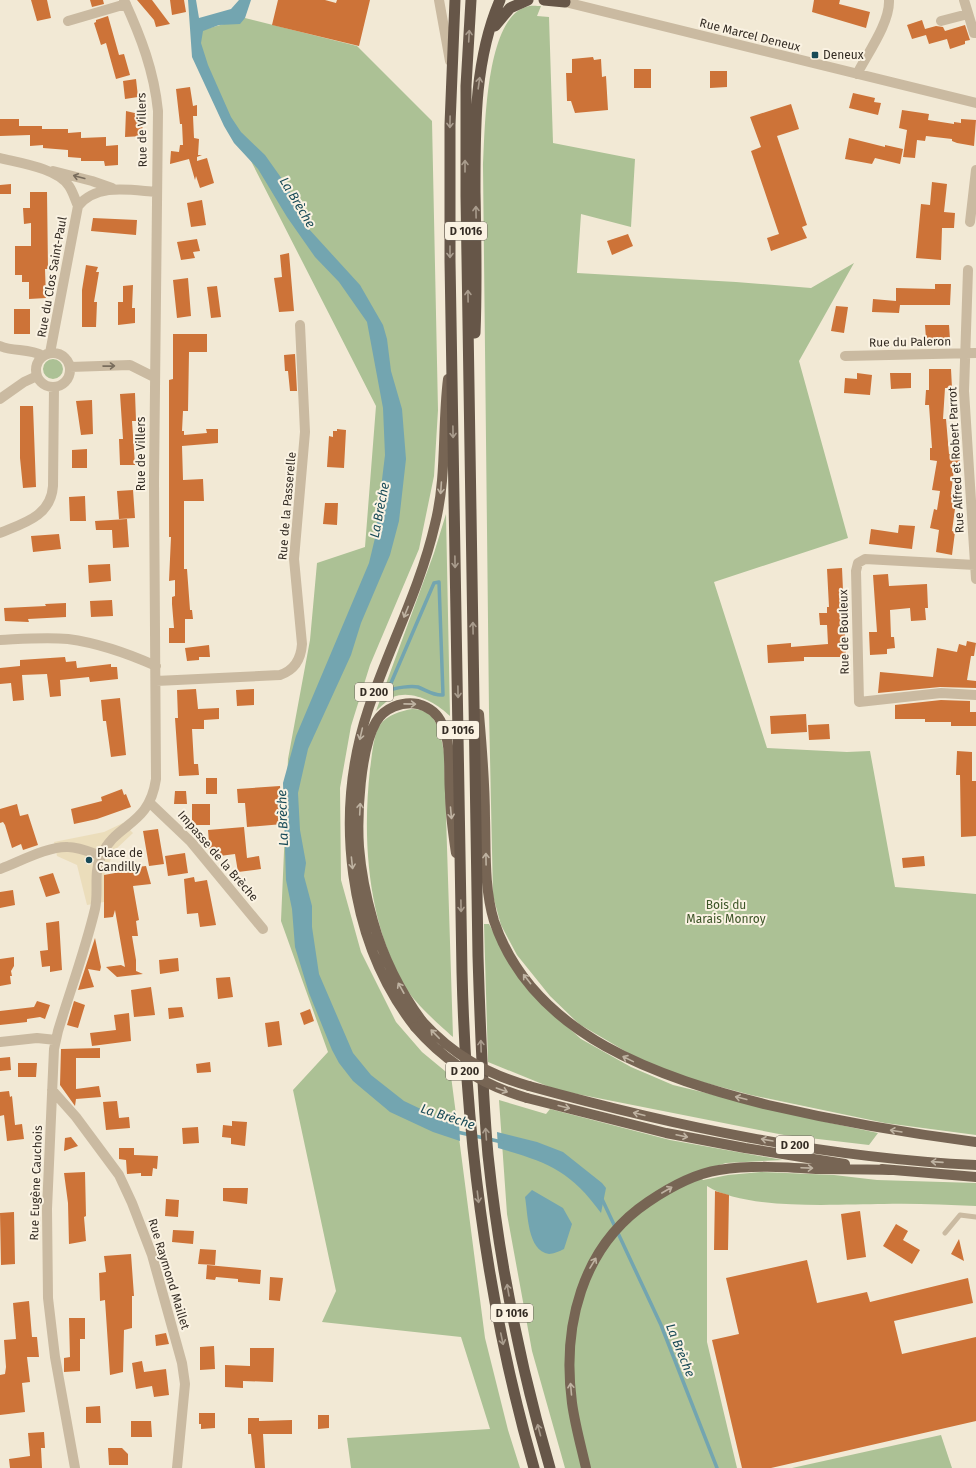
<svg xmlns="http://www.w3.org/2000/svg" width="976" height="1468" viewBox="0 0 976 1468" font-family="'Fira Sans',sans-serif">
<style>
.green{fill:#acc195}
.plaza{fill:#ebddbb}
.water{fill:#73a5b0}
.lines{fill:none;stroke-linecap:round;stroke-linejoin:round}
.stream{stroke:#73a5b0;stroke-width:3.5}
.building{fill:#cd7338}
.service{stroke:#cabaa1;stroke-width:5}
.minor{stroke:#cabaa1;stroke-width:10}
.primary{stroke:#776554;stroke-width:10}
.trunk{stroke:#665648;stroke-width:11}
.primary-bridge{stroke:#776554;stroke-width:10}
.oneway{stroke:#a99c8d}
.oneway2{stroke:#786c5c}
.oneway3{stroke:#bfb3a2}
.poi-dot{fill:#184a57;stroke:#faf2e2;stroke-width:1.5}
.labels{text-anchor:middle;stroke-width:4;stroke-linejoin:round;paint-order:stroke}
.shield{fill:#faf2e2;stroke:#6f675d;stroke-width:1}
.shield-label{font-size:11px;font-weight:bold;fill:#342c24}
.street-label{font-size:12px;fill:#342c24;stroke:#faf2e2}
.poi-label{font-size:12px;fill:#342c24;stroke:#faf2e2;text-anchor:start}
.park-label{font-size:12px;fill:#3c5427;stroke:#faf2e2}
.water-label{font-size:13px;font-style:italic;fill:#184a57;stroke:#faf2e2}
</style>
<rect width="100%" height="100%" fill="#f2e9d5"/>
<path class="green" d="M541 6 537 16 549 17 553 143 635 159 631 227 581 214 577 273 736 282 811 288 854 263 799 361 848 538 714 582 767 748 847 752 870 751 895 887 976 894V1135L885 1123 751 1095 683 1077 642 1061 579 1024 550 996 517 955 501 925 493 896 489 711 483 167C485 132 485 19 526 7 530 5 537 6 541 6Z
M245 18 357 46 432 121 438 410 434 476 419 549 370 665 351 726 340 788 341 880 361 952 396 1022 422 1052 451 1076 485 1338 508 1430 520 1468H351L347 1438 490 1429 461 1337 322 1322 336 1291 293 1090 328 1052 281 921 288 759 310 640 317 563 365 547 376 406 202 65 199 31Z
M43 369a10 10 0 1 1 20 0a10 10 0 1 1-20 0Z
M446 514 450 716C437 703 412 689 393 697 387 700 381 707 376 711L434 553Z
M412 709C437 709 440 732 444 752L453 1037C439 1025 414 1002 405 987 368 922 362 842 370 769 372 757 373 735 380 725 387 715 401 711 412 709Z
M484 924H489L512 968 540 1002 581 1039 631 1067 673 1085 826 1122 878 1133 869 1145 784 1135 557 1090 488 1062Z
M499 1100 546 1114 550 1109 670 1140 783 1160 726 1163 696 1172 703 1180 728 1175 761 1172 834 1175 877 1180 976 1183V1206C946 1205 915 1203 884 1204 837 1204 747 1211 707 1186V1342L737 1468H565L532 1351 507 1214Z
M941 1435 952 1468H792Z"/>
<path class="plaza" d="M123 823 133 833 115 850 105 872 104 902 87 905 77 865 57 856 54 842 104 832Z"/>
<path class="water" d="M188 0H196L199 18 231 9 239 0H251L245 18 240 24 219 25 203 31 201 43 208 65 231 117 241 132 265 155 287 186 308 228 360 285 383 325 387 339 391 371 402 409 406 459 399 521 390 555 361 623 351 655 308 749 298 793 300 830 306 863 304 876 312 906V927L319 974 353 1053 371 1075 404 1101 448 1122 459 1123 460 1141 433 1132 390 1112 353 1081 339 1063 332 1050 309 993 295 947 292 909 286 880 283 783 296 736 369 563 375 538 385 455 383 408 367 322 339 282 315 257 287 217 258 169 234 143 224 126 192 57Z
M497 1132 537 1142 563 1152 602 1183 606 1188 601 1213C570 1170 547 1162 498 1148Z
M532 1190 563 1208 572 1224 564 1249C560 1251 553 1254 549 1254 527 1251 528 1213 525 1197Z"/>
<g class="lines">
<path class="stream" d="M439 582 443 695C434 696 426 690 418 687 408 685 398 688 388 690L434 583Z
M457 1132 502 1142
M602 1199 661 1325 717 1468"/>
</g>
<path class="building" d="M31 0H47L51 18 37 21Z
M90 0H103L104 4 92 7Z
M137 0H152L170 24 156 27 154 20Z
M170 0H184L186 12 172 15Z
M278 0H325L336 3 337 0H370L359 46 272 25Z
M814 0H840L839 4 870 12 866 28 812 12Z
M108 16 119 55 124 54 130 75 116 79 106 43 101 45 94 23 96 22V20Z
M922 20 925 29 936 26 943 27 945 31 965 25 970 40 965 41V44L950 49 947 39 929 44 926 35 912 39 907 25Z
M593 57 594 60 601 59 602 77 606 76 608 110 575 113 571 101H567L566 73H572V59Z
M634 69H651V88H634Z
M710 71H727V87L710 88Z
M136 79 138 97 125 99 123 81Z
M190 87 193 106 197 105V116H193L194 138 199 139 198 155H202L197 157V161L207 158 214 183 200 188 196 176 195 180 189 159 170 164 171 151 179 152 180 145H183L182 124H180L176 89Z
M853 93 875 98 874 102 881 103 878 115 849 108Z
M791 104 799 129 777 136 807 225 802 227 807 238 771 251 767 238 779 234 751 151 761 147 750 117Z
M902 110 929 114 928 120 954 124V122L961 123V119L976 120 974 146 957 143 952 141V139L926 136 925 141 917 140 915 158 903 157 907 130 899 128Z
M126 111 139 114 140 121H142L143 136 125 137Z
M0 119H19V126H42V129H68V133L81 132V138L106 137V146L118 145V165L105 166 104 161H81V158L68 157V150L43 148V145L30 146V135L0 136Z
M849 138 885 147V145L903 149 900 164 875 158 872 164 845 159Z
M932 182 947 184 944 212 955 213 954 228H942L941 260 916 258 921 204 930 205Z
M11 184V194H0V185Z
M30 192H47L48 269H45L46 298 29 299V282H22V275H15V246H31V223L24 224 23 208H30Z
M202 200 206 225 191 227 187 203Z
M93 218 137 220 136 235 91 231Z
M628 234 633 246 612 255 607 241Z
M197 239 200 251 193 252 195 258 181 260 177 242Z
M289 253 294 311 279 312 274 278 282 277 280 255Z
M86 265 98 267 96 272H99L94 302H97L96 327H82V290Z
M188 278 191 316 177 318 173 280Z
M935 284H951L950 305H900L899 313 872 312 873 299 896 301V288L935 289Z
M133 285 132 308H135V323L118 325V302H123V286Z
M217 286 221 317 211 318 207 287Z
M836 306 848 307 844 333 831 331Z
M14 309H30V334H14Z
M925 325H949L950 339H926Z
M173 334H207V352H189L188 411H183L182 431H184V435L207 433 206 429H218V443L182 446 183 480 203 479 204 501H184V569H187L190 610H192L193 619H185V643H169V628H174L172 604V597L175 596V580L169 581 171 537H169V380L173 379Z
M295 354 297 391H290L288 371H285L284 355Z
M929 369H951L952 388H945L943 419H946L949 454H960V471L954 470 951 493 957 494 952 531 955 532 952 555 936 552 939 530 930 528 934 509 937 510 940 491 932 490 937 461 930 460V448H932L929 405H925L926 390H929Z
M857 373 872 375 870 395 844 393 845 378 857 379Z
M890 373H911V388L891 389Z
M135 393 136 421H132L135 465H120L119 439H123L120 394Z
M92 400 93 434 81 435 76 401Z
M20 406H33L36 487 23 488 20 458Z
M337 429 346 430 344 468 327 467 329 436 333 437V431H337Z
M87 449V468H72V450Z
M133 490 135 518 119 519 117 491Z
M85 496 86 521H70L69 497Z
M325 503H338L337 525 323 524Z
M127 519 129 547 113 548 112 530H96L95 521Z
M899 525 915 526 912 549 869 544 871 529 898 533Z
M59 534 61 549 33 552 31 536Z
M110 564 111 581 89 583 88 565Z
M842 568 846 657H804V661L768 663 767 645 791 643V647L828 644 827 625H820L819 613H827V607H829L827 569Z
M888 574 889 586 927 584 928 608H925L926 620 911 621 910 608 890 610 891 637H894L895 648 887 649V654L870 655 869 632H877L873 575Z
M112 600 113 616 91 617 90 601Z
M66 603V617L28 619 29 622 5 621 4 608 46 606 45 604Z
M967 641 976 643 974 656H971L967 680 976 681V688L940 687 878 693 880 672 933 677 937 648 957 652 959 644 966 646Z
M209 645 210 657H199V660L187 661 185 648Z
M65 657 66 662 76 661 77 668 111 664V667H117L118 679 90 682 89 677 60 680 61 696 50 697 47 674 22 675 24 700 13 701 11 683 0 684V668L20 666V660Z
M196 689 198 709 219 708V719L204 720V729H192L194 764H198L199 775 179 776 175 718H178L177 690Z
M254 689V705L237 706 236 690Z
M120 698 126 755 111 757 106 721H103L101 700Z
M941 700 970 701V712H976V726H951V722H925V719H895V705Z
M806 714 807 732 771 734 770 716Z
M829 724 830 739 809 740 808 725Z
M957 751 972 752V781H976V836L961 837 960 775H956Z
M206 778H217V794H206Z
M280 786 283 824 247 827 245 803H238L237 789Z
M122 789 124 795 126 794 131 807 97 819 74 824 71 809 102 801 101 797Z
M175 791H186L187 804H174Z
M17 804 20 816 28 814 38 845 23 850 21 844 12 848 5 825 3 822 0 823V809Z
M192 804H210V825H192Z
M244 827 247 858 259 856 261 869 238 872 235 854 212 857 210 855 208 830Z
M158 829 164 864 149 866 143 831Z
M185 853 188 873 168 876 165 856Z
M924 856 925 866 903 868 902 858Z
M146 866 151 884 133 886 139 920 136 921 138 936H132L136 960V971L143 974 117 977 106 967 121 965 125 967 115 910 113 917 104 918V875L126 871 129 868Z
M53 873 60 893 46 897 39 877Z
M194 877 195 882 207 880 216 925 200 927 198 913 187 914 184 879Z
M13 890 15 905 0 908V892Z
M59 921 62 970 50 972V966L42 967 40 951 48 950 46 923Z
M95 938 101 967 100 971 88 969 94 987 78 990Z
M14 957V966L11 971 12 976H10L11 984 0 986V959Z
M178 958 179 971 160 974 159 960Z
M230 977 233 997 218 999 216 978Z
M151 987 155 1015 134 1017 131 990Z
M37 1001 50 1005 45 1019 40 1017 27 1019V1022L0 1025V1011L34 1007Z
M74 1001 85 1005 78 1028 67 1025Z
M182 1007 184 1017 169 1019 168 1008Z
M310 1009 314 1021 304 1025 300 1013Z
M129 1013 131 1041 92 1046 90 1033 116 1030 114 1015Z
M279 1021 282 1045 268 1047 265 1023Z
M100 1048V1058H76V1089L99 1086 101 1097 76 1099 75 1106 60 1085 61 1049Z
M10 1057 11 1070 0 1071V1058Z
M210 1062 211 1072 197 1073 196 1064Z
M18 1063H37L36 1077H18Z
M9 1091 10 1097 12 1096 15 1125 22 1124 24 1139 7 1141 4 1115 0 1116V1092Z
M117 1101 119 1118 129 1117 130 1128 106 1130 103 1102Z
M232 1121 247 1122 245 1146 231 1144V1138L222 1137 223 1125 232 1126Z
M198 1127 199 1143 183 1144 182 1128Z
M71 1137 78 1146 64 1151 65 1138Z
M119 1148H134V1155L158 1156 157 1169 153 1168 152 1176H141V1173L127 1174 126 1160 119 1159Z
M85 1172 86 1216 84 1217 86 1241 69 1244 68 1203 64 1173Z
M223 1188H248L247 1204 223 1201Z
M715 1191 729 1195 728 1250H714Z
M166 1199 179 1200 178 1217 165 1216Z
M860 1211 866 1257 847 1260 841 1214Z
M14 1212 15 1264 1 1265 0 1213Z
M896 1224 908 1231 903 1240 920 1250 912 1264 883 1246Z
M173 1230 194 1231 193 1244 172 1242Z
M959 1239 964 1261 951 1254Z
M200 1249 216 1250 215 1265 198 1264Z
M131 1254 134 1296H132V1328L124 1330 123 1372 110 1375 105 1300 100 1301 99 1273 106 1272 104 1256Z
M807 1260 817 1303 867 1292 870 1302 968 1278 973 1303 894 1321 902 1354 976 1337V1421L771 1468H742L712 1340 739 1334 726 1278Z
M207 1265 261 1270 260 1284 238 1282V1279L216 1277 215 1280 206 1279Z
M270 1277 283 1278 280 1301 269 1300Z
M29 1301 32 1337H37L39 1357H27L30 1382 22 1383 25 1412 0 1415V1375L5 1374 6 1367 4 1340 16 1339 13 1303Z
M69 1318H85V1339H80V1371L64 1372V1358L70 1357Z
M166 1333 169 1344 156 1346 155 1335Z
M214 1346 215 1369 200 1370V1347Z
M250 1348H274L273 1382 243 1381V1388L225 1387V1365L250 1366Z
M142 1361 144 1372 166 1369 169 1395 154 1397 152 1386 136 1389 132 1363Z
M100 1406 101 1423H86V1407Z
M199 1413H215V1428L201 1429V1424H199Z
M318 1415H329V1428L318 1429Z
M248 1418H259V1421L292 1420V1434H263L265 1468H255L251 1434H248Z
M131 1421H151L152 1437H131Z
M44 1432 45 1448H41L42 1468H10L9 1459 30 1456 28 1433Z
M108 1448H122L128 1454V1465H109Z"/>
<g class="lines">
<path class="service" d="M945 1233 960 1215 976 1217"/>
<path class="minor" d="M439 0 450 61
M964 0 974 33H976
M565 2 976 103
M68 21 126 4
M941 21 968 14
M857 74C867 54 890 23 889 0
M0 158C20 163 57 168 69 186 73 192 75 199 78 206L50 353
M53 171 92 181 112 188
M78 206C97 183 129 190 156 192
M970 222 976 170
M968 270 964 391 976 579
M0 346C14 352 29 348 43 356
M36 370a17 17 0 1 1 34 0a17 17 0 1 1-34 0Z
M845 356 976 353
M70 367 130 365 154 377
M0 399 24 382 37 376
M0 533C24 523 51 516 53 486L54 387
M975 565 865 559 858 563 856 571 859 702 941 693 976 695
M0 640C22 639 45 637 68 639 98 643 127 653 156 666
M156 681 280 675C295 670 301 659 302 644L294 559 305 432 300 325
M150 803 191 842 263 929
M0 869C19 862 48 846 68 847 79 847 90 852 101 856
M0 1042 37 1038 56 1040
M52 1090 76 1117 119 1175 132 1203 152 1255 182 1363 185 1384 177 1468
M75 1468 55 1357 48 1298 47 1209 54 1049 58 1031C70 991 85 951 95 909 99 891 93 873 101 856 116 822 149 827 156 779L154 482 158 111C154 71 141 37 124 0"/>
<path class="primary" d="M479 714C482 749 485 783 485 818 486 851 484 888 494 921 533 1037 661 1078 768 1105 837 1121 906 1133 976 1142
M422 1021C400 991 383 957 373 921 366 897 361 872 359 847 357 815 360 750 376 722 384 708 402 701 418 704 429 707 438 714 442 724 452 745 448 771 450 793 450 814 453 833 456 853
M415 1027C347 940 334 813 368 710 389 647 420 589 435 524 447 477 442 427 448 379
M529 1086C674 1126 825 1158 976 1165
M527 1098 666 1133 745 1148 845 1164
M882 1169 976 1177
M586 1468C581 1446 575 1425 572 1403 562 1327 581 1247 648 1202 670 1187 693 1174 719 1170 751 1165 784 1167 816 1169 840 1169 864 1169 889 1170"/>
<path class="trunk" d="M455 0 450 125V261L462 972C466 1141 487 1305 534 1468
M471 0 466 86V196L478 956C480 1022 482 1088 488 1155 499 1260 520 1366 550 1468
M544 0 565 2
M495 26 510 8 528 0
M475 333C477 286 476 239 475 192 475 128 474 60 500 0"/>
<path class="primary-bridge" d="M422 1021C452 1054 486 1074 529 1086
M415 1027C445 1062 482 1085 527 1098"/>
</g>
<defs><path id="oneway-shaft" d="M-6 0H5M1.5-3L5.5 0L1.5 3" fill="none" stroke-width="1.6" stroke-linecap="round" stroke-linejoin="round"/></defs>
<g class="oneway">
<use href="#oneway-shaft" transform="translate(469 36) rotate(-87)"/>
<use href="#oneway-shaft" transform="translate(479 83) rotate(-82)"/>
<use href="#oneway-shaft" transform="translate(450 122) rotate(91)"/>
<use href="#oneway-shaft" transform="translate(465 166) rotate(-90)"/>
<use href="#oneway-shaft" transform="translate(476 212) rotate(-91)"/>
<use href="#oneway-shaft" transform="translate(450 252) rotate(90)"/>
<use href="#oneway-shaft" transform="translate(468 296) rotate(-91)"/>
<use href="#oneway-shaft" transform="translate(453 432) rotate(89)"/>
<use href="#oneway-shaft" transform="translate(455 562) rotate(89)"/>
<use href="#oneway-shaft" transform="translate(473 628) rotate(-91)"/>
<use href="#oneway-shaft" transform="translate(458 692) rotate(89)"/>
<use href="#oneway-shaft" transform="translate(461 906) rotate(89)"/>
<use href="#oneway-shaft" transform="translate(481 1046) rotate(-92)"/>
<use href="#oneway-shaft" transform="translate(486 1134) rotate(-94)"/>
<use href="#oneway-shaft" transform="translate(478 1197) rotate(83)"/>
<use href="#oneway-shaft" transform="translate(508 1290) rotate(-100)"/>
<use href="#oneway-shaft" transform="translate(502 1339) rotate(78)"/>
<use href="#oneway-shaft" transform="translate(539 1430) rotate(-105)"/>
</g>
<g class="oneway2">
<use href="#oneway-shaft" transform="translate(79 177) rotate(-165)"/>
<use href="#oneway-shaft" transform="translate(109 366) rotate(-1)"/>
</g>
<g class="oneway3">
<use href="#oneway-shaft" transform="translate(441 488) rotate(94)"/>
<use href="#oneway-shaft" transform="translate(406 612) rotate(112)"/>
<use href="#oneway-shaft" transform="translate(410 704) rotate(1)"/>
<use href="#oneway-shaft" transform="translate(361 734) rotate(103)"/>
<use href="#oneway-shaft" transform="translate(360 809) rotate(-87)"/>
<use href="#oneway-shaft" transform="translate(451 813) rotate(85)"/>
<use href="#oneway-shaft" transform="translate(486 859) rotate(-91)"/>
<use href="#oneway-shaft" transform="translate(352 863) rotate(84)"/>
<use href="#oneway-shaft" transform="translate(527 979) rotate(-128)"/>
<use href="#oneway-shaft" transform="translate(401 988) rotate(-119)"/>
<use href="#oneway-shaft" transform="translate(435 1034) rotate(-134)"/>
<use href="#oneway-shaft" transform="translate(628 1059) rotate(-154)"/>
<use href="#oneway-shaft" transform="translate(502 1090) rotate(20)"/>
<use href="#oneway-shaft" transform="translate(741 1098) rotate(-166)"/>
<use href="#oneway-shaft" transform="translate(564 1107) rotate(14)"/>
<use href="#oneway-shaft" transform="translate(639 1114) rotate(-166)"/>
<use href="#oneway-shaft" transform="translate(896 1131) rotate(-171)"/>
<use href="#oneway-shaft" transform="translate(682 1136) rotate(12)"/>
<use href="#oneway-shaft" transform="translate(767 1140) rotate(-170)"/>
<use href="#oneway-shaft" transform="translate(937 1162) rotate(-176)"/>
<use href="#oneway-shaft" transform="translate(807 1168) rotate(2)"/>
<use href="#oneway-shaft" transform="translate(667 1190) rotate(-30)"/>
<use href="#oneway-shaft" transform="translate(593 1263) rotate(-59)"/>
<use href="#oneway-shaft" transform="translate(571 1389) rotate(-95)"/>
</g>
<g class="poi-dot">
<rect x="811" y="51" width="8" height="8" rx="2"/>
<circle cx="89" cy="860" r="4"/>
</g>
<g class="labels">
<g class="shield">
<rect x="445" y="222" width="42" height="18" rx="3"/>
<rect x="355" y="683" width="38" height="18" rx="3"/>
<rect x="437" y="721" width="42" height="18" rx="3"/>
<rect x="446" y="1062" width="38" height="18" rx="3"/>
<rect x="776" y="1136" width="38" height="18" rx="3"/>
<rect x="491" y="1304" width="42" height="18" rx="3"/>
</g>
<g class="shield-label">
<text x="466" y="235">D 1016</text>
<text x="374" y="696">D 200</text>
<text x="458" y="734">D 1016</text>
<text x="465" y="1075">D 200</text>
<text x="795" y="1149">D 200</text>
<text x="512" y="1317">D 1016</text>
</g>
<g class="street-label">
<text transform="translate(750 35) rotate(14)" y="4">Rue Marcel Deneux</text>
<text transform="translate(142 130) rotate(-91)" y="4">Rue de Villers</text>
<text transform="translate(52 277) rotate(-80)" y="4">Rue du Clos Saint-Paul</text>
<text transform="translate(910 342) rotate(-1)" y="4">Rue du Paleron</text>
<text transform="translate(141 454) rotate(-90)" y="4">Rue de Villers</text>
<text transform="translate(956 460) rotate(-93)" y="4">Rue Alfred et Robert Parrot</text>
<text transform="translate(287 506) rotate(-85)" y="4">Rue de la Passerelle</text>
<text transform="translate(844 632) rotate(-91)" y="4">Rue de Bouleux</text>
<text transform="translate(218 856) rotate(49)" y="4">Impasse de la Brèche</text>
<text transform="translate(36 1183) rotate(-88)" y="4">Rue Eugène Cauchois</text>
<text transform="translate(169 1274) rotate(73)" y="4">Rue Raymond Maillet</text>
</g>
<g class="poi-label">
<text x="823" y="59">Deneux</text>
<text x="97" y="857">Place de<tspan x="97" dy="14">Candilly</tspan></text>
</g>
<g class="park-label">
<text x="726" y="909">Bois du<tspan x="726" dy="14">Marais Monroy</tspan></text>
</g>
<g class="water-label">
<text transform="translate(298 202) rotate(59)" y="5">La Brèche</text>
<text transform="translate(379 510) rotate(-79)" y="5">La Brèche</text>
<text transform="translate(282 818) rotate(-92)" y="5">La Brèche</text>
<text transform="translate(448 1116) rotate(18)" y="5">La Brèche</text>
<text transform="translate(681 1350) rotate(68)" y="5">La Brèche</text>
</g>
</g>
</svg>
